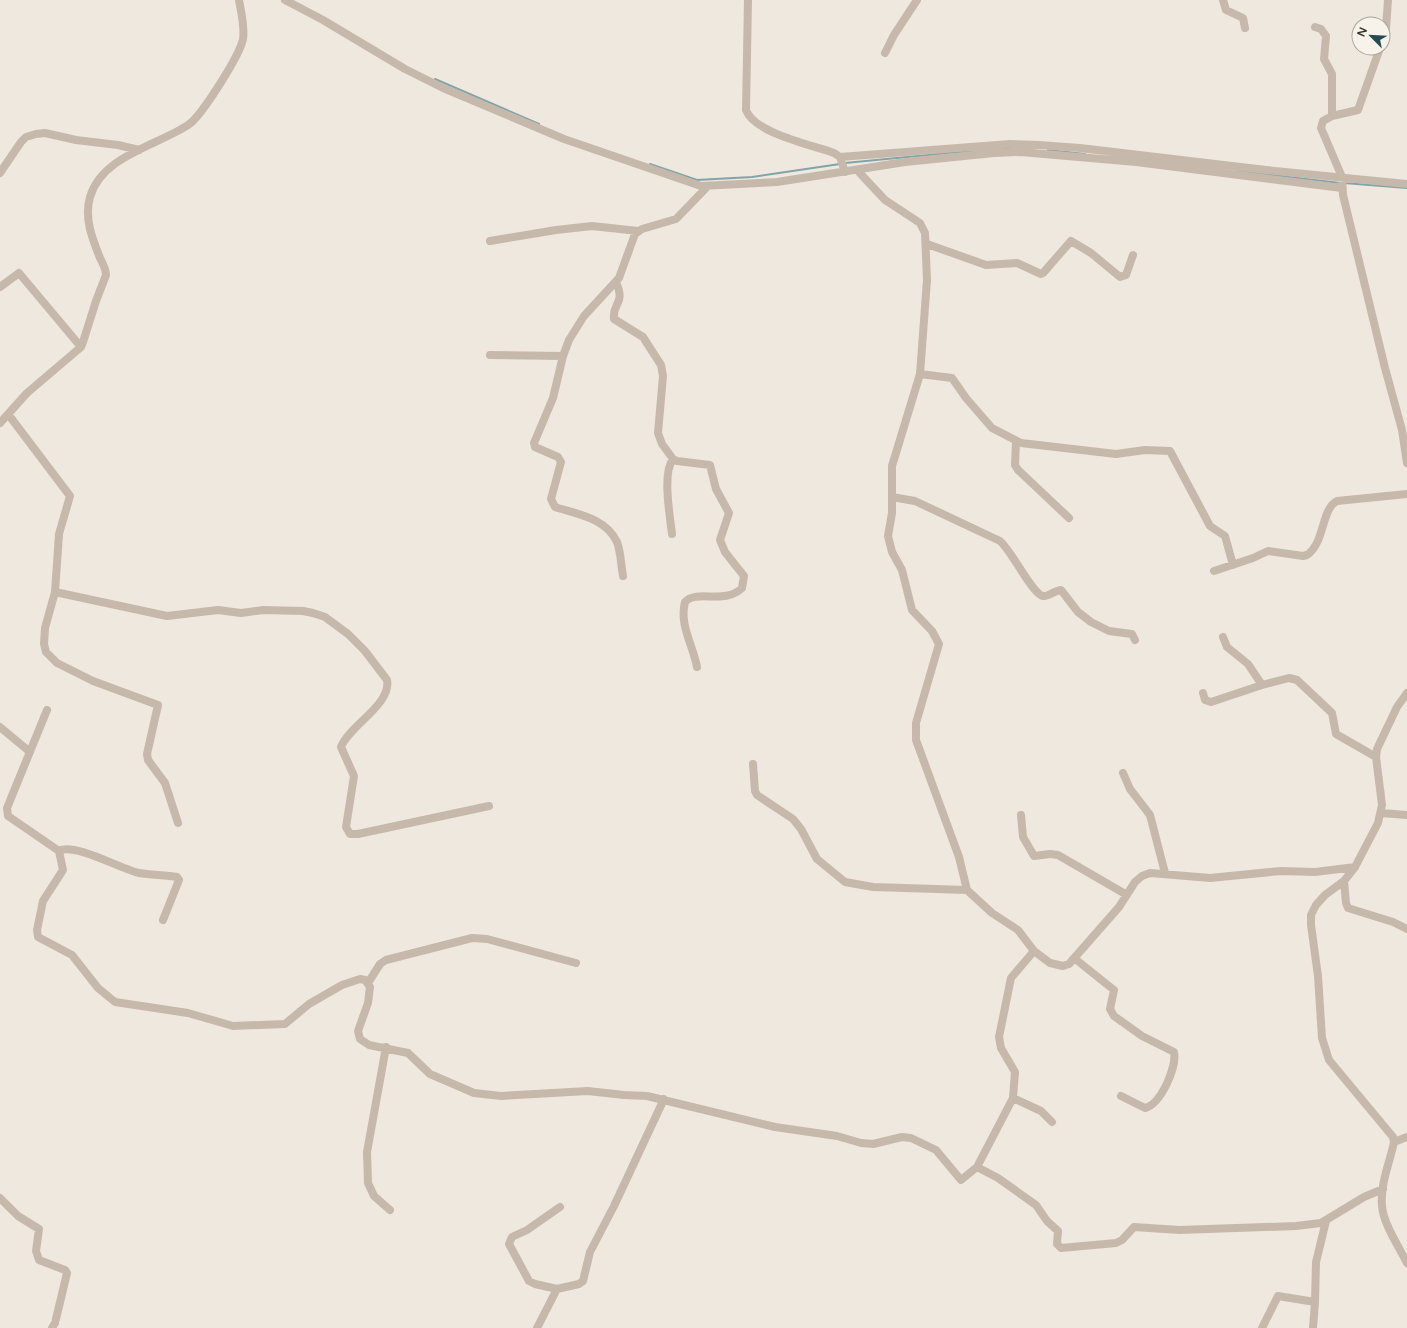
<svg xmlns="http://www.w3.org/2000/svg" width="1407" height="1328" viewBox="0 0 1407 1328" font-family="'Varela Round',sans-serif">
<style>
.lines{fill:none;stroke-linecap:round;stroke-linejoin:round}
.stream{stroke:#81a4a9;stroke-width:2}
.street{stroke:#c6b9ab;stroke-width:8}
</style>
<rect width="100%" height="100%" fill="#efe8de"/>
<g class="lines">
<path class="stream" d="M435 79 539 124
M1004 148H1018
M1048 150 1085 154
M845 163 980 150
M650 164 697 180 752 177 840 164
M1237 171 1340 183
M1344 183 1407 188"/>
<path class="street" d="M285 0 323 20 405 69 443 88 564 139 701 186 777 182 905 162 994 153 1021 152 1136 162 1342 188
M748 0 746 110C754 133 812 145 834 153L840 157 845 172
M1223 0 1226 10 1243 18 1245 28
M1315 27 1321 29 1326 36 1324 59 1332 74V116
M1383 40 1386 29 1388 0
M1380 48 1358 110 1332 116 1323 121 1321 128 1342 177 1343 195 1385 368 1402 430 1407 463
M885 53 894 35 917 0
M840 157 1010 144 1039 145 1080 148 1266 170 1407 184
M857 170 885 200 920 223 925 233 927 280 920 374 892 466V513L888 536 892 552 902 570 912 610 932 631 939 644 916 723V740L959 857 967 890 992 913 1018 930 1034 951 1050 963 1063 966 1069 964 1119 907 1135 882 1142 876 1150 873 1210 878 1281 871 1315 872 1355 867
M0 173 21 142 26 137 36 134 45 133 76 140 118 145 139 150
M490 241 556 230 592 226 638 231
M927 244 986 265 1017 263 1041 274 1043 273 1071 241 1091 253 1120 277 1126 275 1133 255
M616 282C626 305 612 302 614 319L643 337 661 365 663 376 658 433 662 444 673 459 677 461 710 465 716 489 729 513 720 540 725 552 744 576 742 588C725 605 696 589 685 602 679 625 693 645 697 667
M0 287 19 273 81 347
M490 355 563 356
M920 374 952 378 966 398 992 428 1021 443 1116 454 1145 450 1170 451 1210 526 1225 536 1233 565
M8 414 70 496 59 534 55 592 45 628 44 644 46 652 57 663 93 681 158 705 147 754 148 760 165 783 178 823
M0 423 27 393 81 347 83 342 96 301 106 275C106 269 103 264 100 258 92 238 84 218 90 197 102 156 156 146 188 125 201 117 240 55 243 39 245 27 241 12 239 0
M1016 442 1015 465 1018 470 1069 518
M892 497 915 501 1000 541C1012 551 1032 594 1043 596 1049 597 1055 590 1061 590L1078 612 1091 622 1109 631 1132 634 1135 640
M672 534C670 516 662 473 673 459
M1214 571 1253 558 1268 551 1303 556 1307 555C1325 543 1321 509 1337 501L1407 494
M623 576C621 566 621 552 617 542 606 518 577 514 555 507L551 499 561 462 558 457 535 447 534 443 553 398 563 356 569 340 584 316 619 278 635 234 642 229 676 219 708 186
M55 592 167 616 218 610 241 613 263 610 303 611 313 613 325 617 348 634 365 651 387 680C392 704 349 726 341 747L354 776 346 827 350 834H358L489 806
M1223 637 1227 647 1248 664 1262 685 1289 678 1297 680 1332 713 1336 734 1376 757
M1203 693 1205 700 1211 702 1262 685
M1407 693 1397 707 1377 749 1376 757 1382 805 1378 823 1355 867 1344 881 1325 895 1316 905 1311 915V925L1318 976 1322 1038 1329 1060 1393 1137 1394 1142C1390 1162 1380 1184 1382 1206 1383 1223 1399 1247 1407 1263
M47 710 7 808 8 816 59 851 63 870 43 901 37 930 38 937 72 955 98 988 115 1002 188 1013 233 1026 285 1024 309 1004 342 985 360 979 365 980 370 987 368 1003 358 1031 360 1039 369 1045 408 1053 430 1074 474 1093 501 1096 588 1091 624 1095 647 1096 775 1127 837 1136 861 1143 873 1144 902 1137 911 1138 936 1150 961 1180 977 1167 1013 1098 1015 1072 1001 1048 999 1037 1011 978 1034 951
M0 727 30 752
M753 764 755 791 757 795 793 819 801 829 817 859 845 882 873 887 967 890
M1123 773 1130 789 1150 815 1165 873
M1381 813 1407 815
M1021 815 1023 837 1034 856 1050 854 1058 855 1127 895
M59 851C74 842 123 870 139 873 151 875 165 875 177 877L179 880 163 920
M1344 881 1346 903 1348 908 1393 922 1407 929
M1074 958 1114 990 1110 1009 1114 1016 1142 1036 1174 1052C1177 1067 1161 1104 1145 1108L1121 1096
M368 983 380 964 386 960 472 938 487 939 576 963
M386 1047 367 1152 368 1183 374 1196 390 1210
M1013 1098 1041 1111 1052 1122
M1394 1142 1407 1137
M977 1167 998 1178 1036 1205 1047 1221 1058 1231 1057 1244 1061 1248 1116 1243 1122 1240 1134 1227 1179 1230 1296 1226 1321 1223 1364 1197 1383 1189
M0 1198 18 1216 39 1229 36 1251 39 1260 65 1270 67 1273 56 1319
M557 1289 535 1284 529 1281 509 1244 512 1237 527 1230 560 1207
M52 1328 55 1323
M537 1328 557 1289 579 1284 583 1281 590 1252 614 1206 664 1099
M1262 1328 1278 1296 1315 1302
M1313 1328 1315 1302 1316 1262 1326 1221"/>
</g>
<g transform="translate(1371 36) rotate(294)"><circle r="19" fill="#f7f2ea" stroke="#a9a49d"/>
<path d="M0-3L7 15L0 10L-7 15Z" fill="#244b51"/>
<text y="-6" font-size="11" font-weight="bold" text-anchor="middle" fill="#352e2a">N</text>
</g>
</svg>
